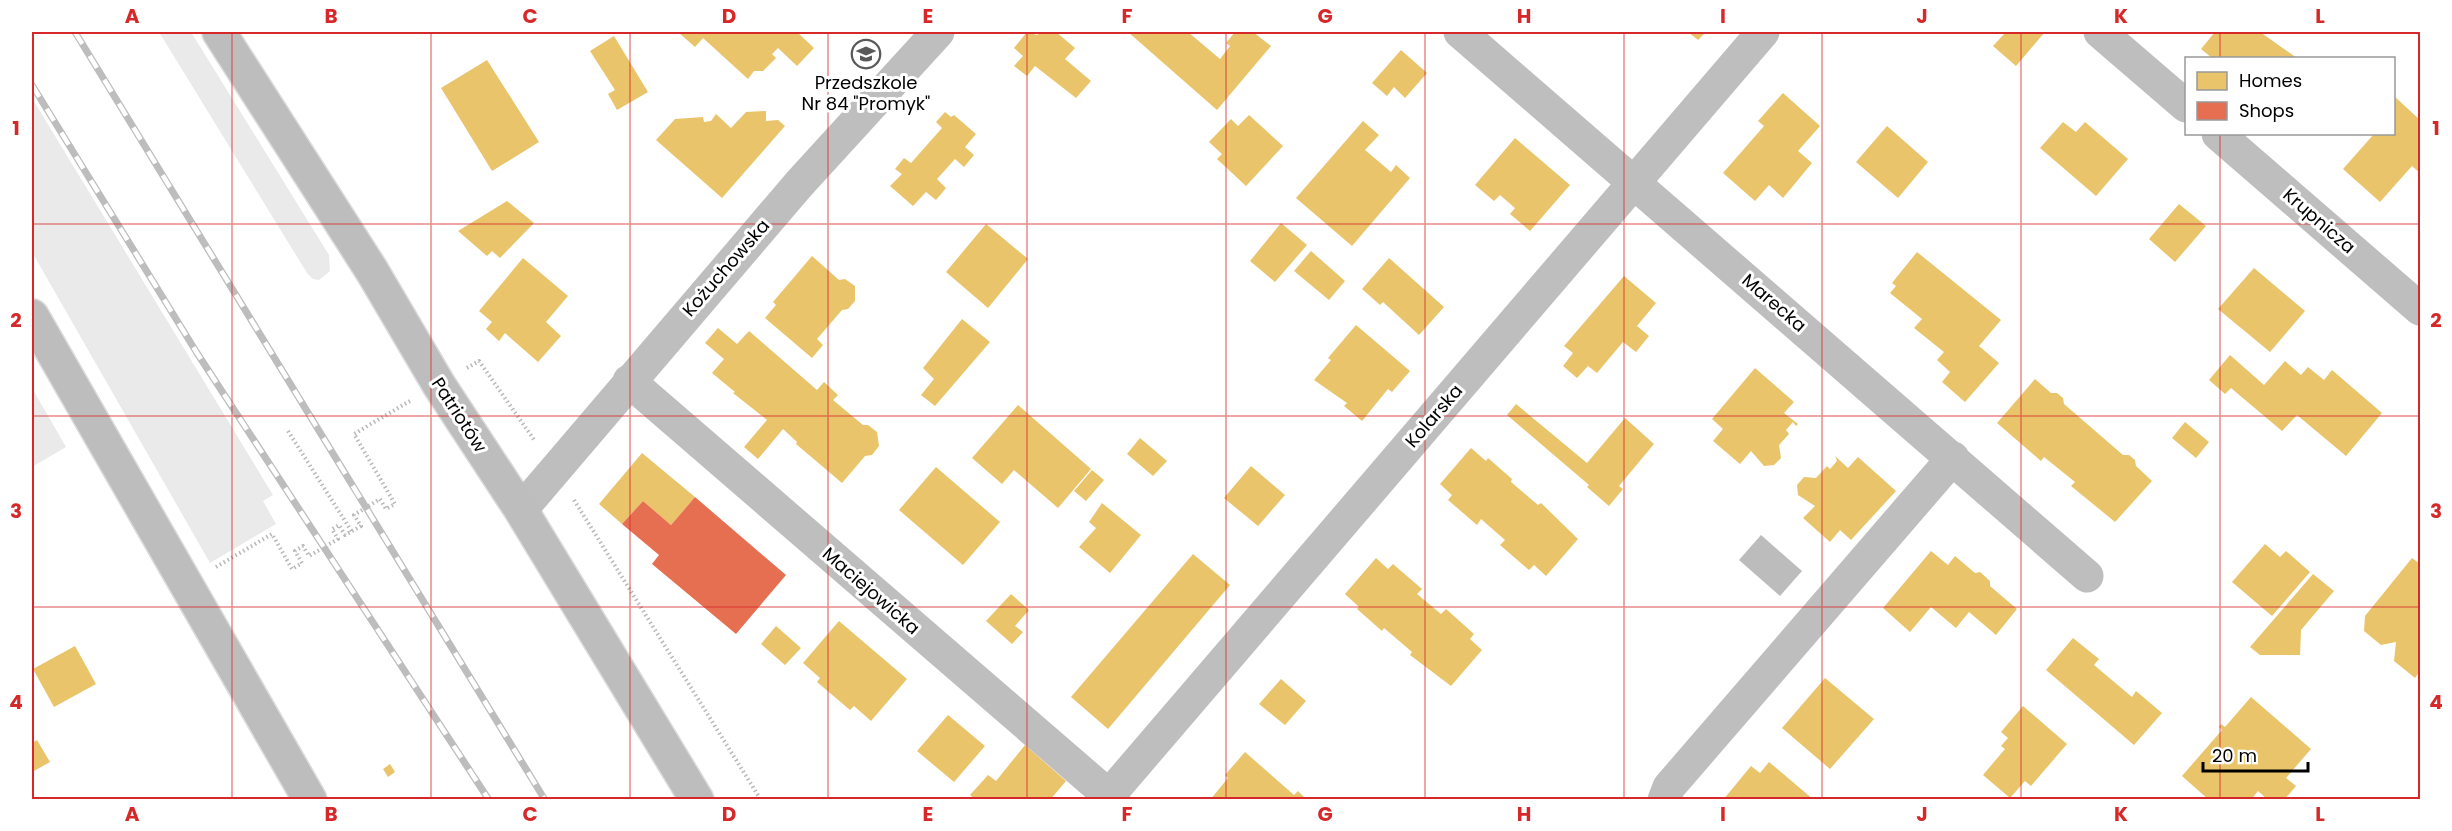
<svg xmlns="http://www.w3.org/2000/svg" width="2452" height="831" viewBox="0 0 2452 831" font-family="Poppins,sans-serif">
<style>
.green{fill:#eaeaea}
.water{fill:#bcbcbc}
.homes{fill:#e9c46a}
.shops{fill:#e76f51}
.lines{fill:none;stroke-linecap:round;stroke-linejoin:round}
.major-casing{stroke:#dbdbdb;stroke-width:36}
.path{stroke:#b8b8b8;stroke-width:4;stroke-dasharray:1.5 3;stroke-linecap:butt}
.minor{stroke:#bebebe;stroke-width:33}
.major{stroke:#bdbdbd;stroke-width:33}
.rail-casing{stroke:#bdbdbd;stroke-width:7}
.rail{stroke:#fff;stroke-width:4.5;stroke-dasharray:14;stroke-linecap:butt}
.grid{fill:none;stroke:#d62828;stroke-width:1.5;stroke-opacity:0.55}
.labels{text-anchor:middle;stroke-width:6;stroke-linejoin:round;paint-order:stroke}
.poi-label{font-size:18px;fill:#000;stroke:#fff}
.street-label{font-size:18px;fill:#000;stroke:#fff}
.neatline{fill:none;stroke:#d62828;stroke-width:2}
.grid-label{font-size:20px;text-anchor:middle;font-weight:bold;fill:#d62828}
</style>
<rect width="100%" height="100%" fill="#fff"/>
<path class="green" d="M159 32H191L329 255 330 271 319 280 313 279 307 273Z
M32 98 273 495 263 501 276 524 210 563 32 252Z
M32 388 66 447 32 467Z"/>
<path class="water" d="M1761 535 1802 571 1780 596 1739 560Z"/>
<path class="homes" d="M678 32H797L814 48 797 66 778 48 772 54 776 58 763 71H754L748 79 703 38 695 47Z
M1027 32 1037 35 1041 32H1056L1075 48 1065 59 1091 81 1076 98 1035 66 1027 76 1014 66 1023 56 1014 48Z
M1128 32H1188L1220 59 1230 46 1226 43 1235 32H1253L1271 46 1217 110Z
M1688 32H1706L1698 40Z
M2006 32H2041L2044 33 2016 66 1993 46Z
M2215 32H2260L2297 58H2212L2201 49Z
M614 36 648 92 617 110 608 94 615 90 590 51Z
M1401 50 1427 73 1405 98 1394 87 1387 96 1372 83Z
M487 60 539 142 492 171 441 88Z
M1783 93 1820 126 1798 151 1812 163 1783 198 1769 185 1755 201 1723 173 1764 126 1758 121Z
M2394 96 2420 120V173L2412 166 2380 202 2343 169 2374 134H2394Z
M766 111V121L778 120 785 126 722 198 656 140 675 119 703 117 704 122 711 121 716 114 731 128 746 112Z
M945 112 951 117 954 115 976 134 965 147 974 155 964 167 955 159 937 179 946 188 936 200 926 192 913 206 890 186 902 174 895 169 904 158 911 163 942 128 936 122Z
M1249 115 1283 146 1246 186 1217 159 1222 154 1209 142 1231 119 1238 126Z
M1363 121 1379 135 1365 150 1391 172 1396 165 1410 178 1352 246 1296 198Z
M2063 122 2076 132 2085 122 2128 159 2096 196 2040 148Z
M1887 126 1928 162 1898 198 1856 162Z
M1515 138 1570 185 1530 231 1510 214 1515 208 1500 195 1494 201 1475 185Z
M507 201 534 223 500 258 492 251 487 256 458 231Z
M2179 204 2206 226 2175 262 2149 239Z
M1281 223 1307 245 1275 282 1250 261Z
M986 224 1028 259 988 308 946 272Z
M1311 251 1345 281 1329 300 1294 271Z
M1917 252 2001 320 1979 346 1999 363 1965 402 1942 382 1950 372 1937 360 1944 352 1914 328 1922 319 1890 293 1896 286 1892 283Z
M812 256 839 280 845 279 855 286V301L848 309 842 310 817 339 823 345 812 358 765 318 776 305 773 302Z
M523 258 568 296 546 322 561 336 538 362 505 333 499 341 486 329 492 322 479 311Z
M1389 258 1444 307 1419 335 1383 302 1380 305 1362 289Z
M2254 268 2305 311 2270 352 2218 309Z
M1624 276 1656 303 1637 326 1649 336 1636 352 1623 342 1597 373 1588 366 1577 378 1563 366 1573 353 1564 346Z
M962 319 990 342 935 406 921 395 934 379 923 368Z
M1356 325 1410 371 1392 392 1388 389 1362 421 1344 406 1347 403 1314 380 1331 360 1328 358Z
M718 328 737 344 749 331 817 390 824 382 838 395 833 400 863 425H868L877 432 879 446 872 455 865 456 842 483 796 444 797 442 783 429 758 459 744 447 767 420 733 393 735 392 712 373 724 359 705 343Z
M2230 355 2264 385 2285 361 2301 375 2308 367 2324 380 2332 370 2382 413 2346 456 2297 415 2282 431 2231 388 2225 394 2209 380Z
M1755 368 1794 402 1784 413 1798 424 1796 426 1793 422 1786 430 1789 434 1779 445 1781 458 1774 465 1764 466 1751 451 1740 464 1713 441 1723 429 1712 419Z
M2035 379 2051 393H2057L2063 398 2064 404 2123 455H2129L2135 460 2136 466 2152 481 2115 522 2071 486 2075 482 2044 457 2041 461 1997 423Z
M1516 404 1587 463 1625 418 1654 444 1619 486 1623 489 1609 506 1587 487 1589 485 1507 415Z
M1018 405 1091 469 1058 508 1014 470 1002 484 972 458Z
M2185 422 2209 442 2196 458 2172 438Z
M1140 438 1167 461 1153 476 1127 454Z
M1471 448 1486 461 1488 458 1512 479 1511 482 1538 505 1541 503 1578 539 1546 576 1534 565 1529 570 1500 545 1505 540 1481 519 1477 525 1448 500 1452 495 1440 484Z
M642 453 695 497 671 525 643 501 622 524 599 504Z
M1835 456 1848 468 1858 457 1896 491 1851 540 1840 530 1830 542 1803 518 1815 506 1798 495 1797 485 1804 477 1816 478 1827 466 1830 469 1837 461Z
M1251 466 1285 495 1258 526 1224 498Z
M936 467 1000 522 963 565 899 510Z
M1092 470 1104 480 1086 501 1074 491Z
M1102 503 1141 535 1110 573 1079 547 1096 528 1089 522Z
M2265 544 2280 557 2286 551 2310 572 2272 616 2232 582Z
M1931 551 1948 565 1955 556 1975 573 1980 572 1990 581V586L2017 609 1996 635 1969 612 1956 628 1931 607 1910 632 1883 608Z
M1193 554 1230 585 1108 729 1071 697Z
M1376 558 1388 569 1393 564 1422 589 1417 594 1441 614 1446 609 1474 634 1470 639 1482 650 1451 686 1410 655 1412 652 1384 628 1382 631 1357 609 1359 607 1345 594Z
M2412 558 2420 564V671L2415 678 2394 661 2396 642 2381 645 2364 631 2365 616Z
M2313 574 2334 591 2301 630 2300 655H2260L2250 647Z
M1011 594 1029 610 1015 626 1023 632 1012 644 986 621Z
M839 621 907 679 871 721 854 706 850 710 817 682 820 678 803 663Z
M776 626 801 648 785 665 761 644Z
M2073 638 2099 659 2094 665 2132 697 2136 691 2162 713 2134 745 2046 670Z
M75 646 96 684 54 707 33 669Z
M1825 678 1874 719 1830 769 1782 728Z
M1281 679 1306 701 1285 725 1259 704Z
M2251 697 2311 749 2286 778 2296 786 2284 800H2268L2258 791 2251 800H2209L2182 776 2222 730 2219 727 2221 724 2225 727Z
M2023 706 2067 744 2031 786 2025 781 2010 798 1983 775 2005 749 2001 746 2008 738 2001 732Z
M948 715 985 746 954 782 917 751Z
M37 740 50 762 32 772V743Z
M1025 745 1066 781 1050 800H976L970 795 988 775 996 781Z
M1245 752 1294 795 1298 791 1307 800H1210L1228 778 1225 775Z
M1769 762 1814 800H1723L1751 766 1760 773Z
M390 764 395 772 388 777 383 769Z"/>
<path class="shops" d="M695 497 786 575 736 634 652 564 659 555 622 524 643 501 671 525Z"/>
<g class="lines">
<g class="major-casing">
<path id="major" d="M219 32 372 271 439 385 521 510 697 800
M32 316 310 800"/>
</g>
<path class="path" d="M467 368 479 361 535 441
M288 431 352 532
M574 500 761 800
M216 567 272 534 292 569 302 563 295 551 303 546 309 556 338 539 332 529 339 525 345 535 361 526 354 515 380 499 386 509 395 504 354 434 410 401"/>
<path class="minor" d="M1460 32 2087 576
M2100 32 2186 106
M2218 134 2420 309
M629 381 1114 800
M521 510 799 184 938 32
M1105 800 1763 32
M1664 800 1669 787 1953 458"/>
<use href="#major" class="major"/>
<g class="rail-casing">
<path id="rail" d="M75 32 545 800
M32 85 197 353 489 800"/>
</g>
<use href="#rail" class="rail"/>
</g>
<path class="grid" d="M232 32V800M431 32V800M630 32V800M828 32V800M1027 32V800M1226 32V800M1425 32V800M1624 32V800M1822 32V800M2021 32V800M2220 32V58M2220 134V800M32 224H2420M32 416H2420M32 607H2420"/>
<defs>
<g id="school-ring" transform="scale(1.5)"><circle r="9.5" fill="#fff" stroke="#595959" stroke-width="1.5"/><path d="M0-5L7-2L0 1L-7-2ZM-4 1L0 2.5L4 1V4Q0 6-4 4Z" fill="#595959"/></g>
</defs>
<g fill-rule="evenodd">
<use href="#school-ring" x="866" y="54"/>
</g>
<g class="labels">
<g class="poi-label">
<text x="866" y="89">Przedszkole<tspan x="866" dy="21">Nr 84 "Promyk"</tspan></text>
</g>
<g class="street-label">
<text transform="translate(2319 221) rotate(41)" y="6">Krupnicza</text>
<text transform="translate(726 268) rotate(-49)" y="6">Kożuchowska</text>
<text transform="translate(1774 303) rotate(41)" y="6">Marecka</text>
<text transform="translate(459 415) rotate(57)" y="6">Patriotów</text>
<text transform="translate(1434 416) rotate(-49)" y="6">Kolarska</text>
<text transform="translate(871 591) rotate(41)" y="6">Maciejowicka</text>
</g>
</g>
<rect width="2452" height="831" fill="none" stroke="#ffffff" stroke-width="66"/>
<rect x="2185" y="57" width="210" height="78" fill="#ffffff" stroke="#999999" stroke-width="1.5"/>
<rect x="2197" y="72" width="30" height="18" fill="#e9c46a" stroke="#999999" stroke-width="1.5"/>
<text x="2239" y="87" font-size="18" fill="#000000">Homes</text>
<rect x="2197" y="102" width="30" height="18" fill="#e76f51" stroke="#999999" stroke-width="1.5"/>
<text x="2239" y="117" font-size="18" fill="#000000">Shops</text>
<path d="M2203 762v9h105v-9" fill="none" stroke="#000000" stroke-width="3"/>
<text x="2212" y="762" font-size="18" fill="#000000" stroke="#ffffff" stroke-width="4.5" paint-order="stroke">20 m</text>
<rect x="33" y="33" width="2386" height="765" class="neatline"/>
<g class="grid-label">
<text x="132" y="23">A</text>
<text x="331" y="23">B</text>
<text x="530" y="23">C</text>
<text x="729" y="23">D</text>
<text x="928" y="23">E</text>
<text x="1127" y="23">F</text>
<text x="1325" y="23">G</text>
<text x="1524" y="23">H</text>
<text x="1723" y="23">I</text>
<text x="1922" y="23">J</text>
<text x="2121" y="23">K</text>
<text x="2320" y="23">L</text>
<text x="16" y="135">1</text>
<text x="2436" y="135">1</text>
<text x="16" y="327">2</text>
<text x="2436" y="327">2</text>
<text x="16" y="518">3</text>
<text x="2436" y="518">3</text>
<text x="16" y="709">4</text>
<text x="2436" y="709">4</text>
<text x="132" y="821">A</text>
<text x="331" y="821">B</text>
<text x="530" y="821">C</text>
<text x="729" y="821">D</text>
<text x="928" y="821">E</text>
<text x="1127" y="821">F</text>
<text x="1325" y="821">G</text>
<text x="1524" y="821">H</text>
<text x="1723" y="821">I</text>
<text x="1922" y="821">J</text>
<text x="2121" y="821">K</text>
<text x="2320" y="821">L</text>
</g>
</svg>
